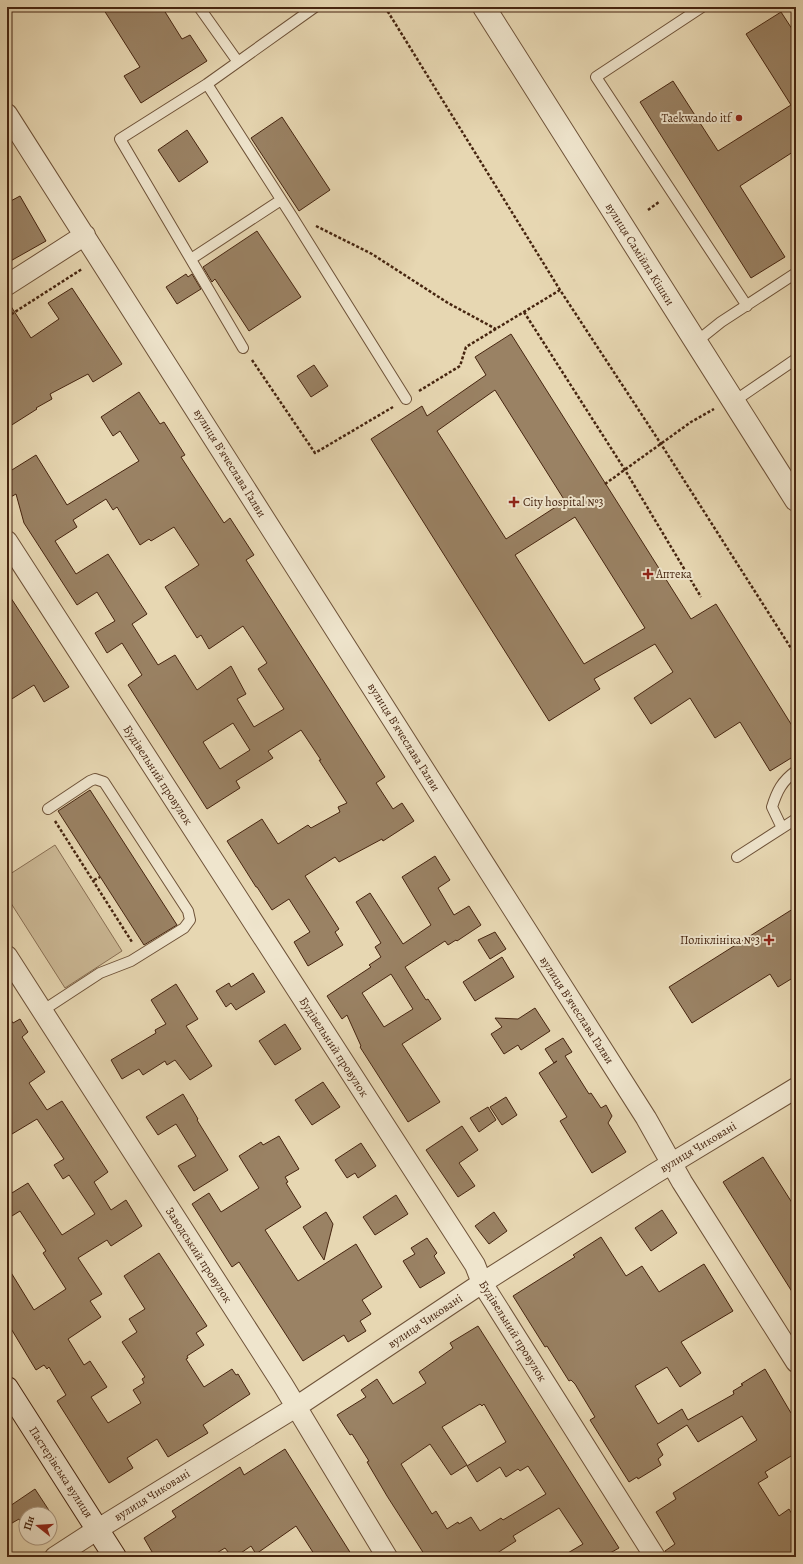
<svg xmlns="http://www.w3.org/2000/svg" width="803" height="1564" viewBox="0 0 803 1564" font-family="Alegreya,serif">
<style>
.green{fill:#ccb996;stroke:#896f53}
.building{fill:#9a8264;stroke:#462510;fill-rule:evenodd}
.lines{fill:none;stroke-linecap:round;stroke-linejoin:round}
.service-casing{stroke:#6e5238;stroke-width:12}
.minor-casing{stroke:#6e5238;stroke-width:22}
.tertiary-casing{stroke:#6e5238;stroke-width:24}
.secondary-casing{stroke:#462510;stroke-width:24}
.path{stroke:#462510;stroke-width:2.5;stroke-dasharray:3 2;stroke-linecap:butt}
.service{stroke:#efe5cd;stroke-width:10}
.minor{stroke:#efe5cd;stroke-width:20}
.tertiary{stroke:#efe5cd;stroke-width:22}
.secondary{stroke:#efe5cd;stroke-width:22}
.poi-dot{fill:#8f2418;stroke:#efe5cd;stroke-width:1.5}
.labels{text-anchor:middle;stroke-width:4;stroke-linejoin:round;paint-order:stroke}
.poi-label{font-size:12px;fill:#462510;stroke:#efe5cd;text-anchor:end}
.street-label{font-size:12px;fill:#462510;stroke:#efe5cd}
</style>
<rect width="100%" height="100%" fill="#e7d7b2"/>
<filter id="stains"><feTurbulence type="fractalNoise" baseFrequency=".005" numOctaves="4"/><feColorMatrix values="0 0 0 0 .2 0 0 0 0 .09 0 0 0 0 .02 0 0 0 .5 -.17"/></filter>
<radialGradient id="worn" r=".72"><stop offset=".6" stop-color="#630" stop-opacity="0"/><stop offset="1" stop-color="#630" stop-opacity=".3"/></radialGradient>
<path class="green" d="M55 845 122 951 65 988 7 897V876Z"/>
<path class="building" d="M102 7H162L182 39 190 35 207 61 141 103 124 76 140 67Z
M781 12 796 35V150L740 186 785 257 751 278 640 102 673 81 718 151 791 105 746 34Z
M282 117 330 190 299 211 251 138Z
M187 130 208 162 179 182 158 150Z
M20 196 46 241 7 263V203Z
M257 231 301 297 249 331 215 279 212 282 203 267Z
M186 274 188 277 192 274 201 289 177 304 166 287Z
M72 288 122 364 93 382 88 374 50 394 52 399 36 408 37 409 7 428V300L31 338 59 319 48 303Z
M511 334 691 619 716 604 796 732V755L770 771 740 722 715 738 690 698 651 724 634 698 673 672 655 644 594 679 600 689 549 721 371 439 422 406 427 416 486 375 475 357ZM495 390 565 501 506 539 437 431ZM575 517 645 628 584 664 515 555Z
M314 365 328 386 311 397 297 376Z
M139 392 160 424 164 422 185 455 181 457 224 523 230 518 254 555 246 560 385 777 376 783 393 809 402 803 414 821 383 841 382 839 339 862 335 857 305 876 339 929 335 932 343 945 308 966 294 942 310 932 289 899 272 910 257 887H256L227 841 262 819 278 844 308 825 311 828 340 812 338 807 347 803 319 760H321L301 730 268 751 273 758 236 781 240 788 207 809 128 685 142 675 122 643 107 653 95 633 115 621 97 592 77 605 24 523 16 494 7 499V473L36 455 67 505 139 461 120 431 113 436 101 417ZM106 499 113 510 117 507 140 545 149 539 151 541 174 527 199 565 165 587 197 638 201 635 209 649 243 626 267 663 258 669 284 709 254 727 237 699 246 694 231 666 197 690 175 655 158 665 132 624 147 614 108 554 76 574 55 541 77 527 73 520ZM233 723 250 750 220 769 203 742Z
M7 592 69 687 44 702 34 685 7 702Z
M90 790 177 925 144 945 58 811Z
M435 856 450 880 438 888 454 915 469 906 481 925 457 941 456 940 448 945 445 941 405 967 426 1000 428 999 441 1019 402 1044 440 1102 408 1122 360 1047 361 1046 347 1015 342 1019 327 996 371 967 369 965 381 957 375 947 381 943 356 902 370 893 403 944 431 925 402 877ZM391 974 413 1009 384 1027 362 993Z
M796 907V976L778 987 770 974 692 1023 669 987Z
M495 932 506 949 490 959 478 940Z
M502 957 514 977 475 1001 463 982Z
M253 973 265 992 236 1010 231 1003 226 1007 216 991 229 983 231 987Z
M176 984 198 1019 186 1026 212 1066 190 1080 175 1060 167 1065 165 1061 143 1075 139 1069 122 1079 111 1060 156 1033 155 1030 166 1024 151 1000Z
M535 1008 550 1031 521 1050 518 1045 504 1054 491 1034 502 1027 495 1018 518 1019Z
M7 1014 13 1023 20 1019 28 1032 22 1037 45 1072 29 1083 47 1110 62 1101 108 1172 94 1182 111 1210 126 1200 142 1226 111 1246 107 1240 78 1258 102 1294 90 1301 101 1317 68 1339 84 1365 90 1361 107 1387 91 1397 108 1423 141 1403 133 1390 144 1383 142 1379 145 1377 122 1342 137 1332 129 1319 145 1309 124 1276 159 1253 207 1326 196 1333 204 1345 187 1356 188 1358 186 1359 204 1387 232 1369 236 1375 238 1374 250 1394 203 1425 208 1433 168 1457 157 1439 127 1458 133 1468 109 1483 57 1401 66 1395 49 1367 47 1369 44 1365 36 1370 7 1322V1266L34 1310 66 1289 43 1253 46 1251 20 1211 7 1219V1196L28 1183 62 1235 95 1214 69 1175 63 1179 54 1165 64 1159 37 1119 7 1137Z
M285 1024 301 1049 275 1065 259 1041Z
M563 1038 572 1052 565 1056 589 1094 591 1093 601 1108 606 1105 612 1116 608 1123 626 1152 592 1173 560 1121 567 1117 539 1073 557 1061 554 1063 545 1049Z
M323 1082 340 1107 312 1125 295 1100Z
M183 1094 198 1119 197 1120 228 1170 194 1191 178 1166 196 1156 176 1124 158 1135 146 1117Z
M506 1097 517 1115 502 1125 490 1107Z
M488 1107 496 1120 479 1132 470 1118Z
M462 1126 478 1150 459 1163 475 1186 458 1197 426 1150Z
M279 1136 299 1169 285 1177 288 1182 286 1183 301 1207 265 1230 298 1281 356 1244 382 1287 362 1300 371 1314 360 1321 366 1331 348 1342 344 1335 303 1361 239 1262 232 1267 192 1204 209 1193 221 1212 259 1188 239 1156 261 1142 263 1145Z
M361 1143 376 1166 358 1178 355 1173 347 1178 335 1160Z
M763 1157 796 1209V1298L723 1182Z
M396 1195 408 1214 375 1235 363 1217Z
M662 1210 677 1233 651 1251 635 1228Z
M326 1212 333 1224 324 1260 303 1227Z
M494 1212 507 1231 489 1244 475 1226Z
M601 1237 626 1276 642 1266 659 1292 704 1264 733 1311 681 1342 701 1373 680 1387 667 1367 635 1386 658 1424 682 1409 688 1420 734 1394 733 1391 743 1385 741 1384 765 1369 791 1413 796 1410V1453L765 1472 768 1477 758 1483 779 1516 789 1509 796 1521V1557H666L665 1551 675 1544 656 1512 676 1499 673 1493 757 1440 742 1416 698 1442 687 1425 657 1444 663 1455 658 1459 661 1465 638 1479 637 1477 629 1482 590 1420 595 1417 575 1384 571 1380 569 1381 547 1346 545 1347 513 1296 575 1257 573 1255Z
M427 1238 437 1253 434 1256 445 1273 420 1288 403 1261 415 1254 411 1248Z
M478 1326 619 1548 603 1557H561L583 1544 559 1508 513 1536 516 1541 491 1557H426L387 1496 367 1462 369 1461 352 1434 350 1435 337 1415 366 1397 361 1390 377 1379 393 1404 426 1383 419 1372 453 1348 450 1343ZM480 1404 482 1406 484 1404 506 1442 467 1466 477 1482 500 1467 506 1477 518 1469 520 1471 528 1466 546 1494 503 1520 501 1518 480 1531 471 1517 459 1524 458 1522 447 1529 436 1511 432 1514 401 1464 430 1444 451 1475 467 1465 442 1427Z
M285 1449 353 1557H316L296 1526 256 1554 251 1546 235 1557H232L225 1548 210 1557H155L144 1538 176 1517 172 1511 240 1467 244 1475Z
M35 1489 54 1518 50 1520V1514H26V1530L19 1519 7 1526V1508Z"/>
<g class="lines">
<g class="service-casing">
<path id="service" d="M199 7 238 62
M702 7 596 77 747 306
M207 84 293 218 406 399
M191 259 281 200
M696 342 721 322 796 273
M243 348 120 139 207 84 315 7
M733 402 796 359
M782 828 772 807C777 791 782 781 796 771
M737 857 796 819
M42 1011 100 973 131 961 184 928 190 920 188 911 104 782 95 779 90 781 48 809"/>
</g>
<g class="minor-casing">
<path id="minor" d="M7 114 646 1118 682 1182 796 1362
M7 285 85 235
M7 541 475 1265 482 1283 655 1557
M7 956 283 1385 387 1557
M55 1557 98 1529 296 1407 482 1283 654 1174 796 1088"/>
</g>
<g class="tertiary-casing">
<path id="tertiary" d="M484 7 796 500"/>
</g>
<g class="secondary-casing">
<path id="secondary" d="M7 1388 115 1557"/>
</g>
<path class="path" d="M385 7 560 290 661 444 796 656
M648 210 659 202
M316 226 372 254 448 303 496 329
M524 312 625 470 701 597
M7 317 82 269
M252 360 315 453 393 407
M419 391 460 366 466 347 560 290
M605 484 691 422 714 409
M55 821 132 942
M94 880 100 877"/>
<use href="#service" class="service"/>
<use href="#minor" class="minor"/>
<use href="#tertiary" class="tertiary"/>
<use href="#secondary" class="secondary"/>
</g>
<g class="poi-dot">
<circle cx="739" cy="118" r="4"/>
<path d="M512 496h4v4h4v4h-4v4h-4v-4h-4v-4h4z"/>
<path d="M646 568h4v4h4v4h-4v4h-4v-4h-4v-4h4z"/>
<path d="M767 934h4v4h4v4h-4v4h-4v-4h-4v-4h4z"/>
</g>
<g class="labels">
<g class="poi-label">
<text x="731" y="122">Taekwando itf</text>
<text x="523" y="506" text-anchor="start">City hospital №3</text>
<text x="656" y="578" text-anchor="start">Аптека</text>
<text x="760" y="944">Поліклініка №3</text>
</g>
<g class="street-label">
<text transform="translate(640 254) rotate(58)" y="4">вулиця Самійла Кішки</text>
<text transform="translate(230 463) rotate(58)" y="4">вулиця Вʼячеслава Галви</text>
<text transform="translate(404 737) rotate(58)" y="4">вулиця Вʼячеслава Галви</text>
<text transform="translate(158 775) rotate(57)" y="4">Будівельний провулок</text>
<text transform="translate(577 1010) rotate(57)" y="4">вулиця Вʼячеслава Галви</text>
<text transform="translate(334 1047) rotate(57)" y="4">Будівельний провулок</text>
<text transform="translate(698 1147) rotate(-31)" y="4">вулиця Чиковані</text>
<text transform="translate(199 1255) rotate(57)" y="4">Заводський провулок</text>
<text transform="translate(425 1321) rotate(-34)" y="4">вулиця Чиковані</text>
<text transform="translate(513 1331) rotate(58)" y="4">Будівельний провулок</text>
<text transform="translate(61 1472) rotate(57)" y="4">Пастерівська вулиця</text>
<text transform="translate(152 1495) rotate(-32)" y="4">вулиця Чиковані</text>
</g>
</g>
<rect width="803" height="1564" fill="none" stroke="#e7d7b2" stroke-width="24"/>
<rect x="8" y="8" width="787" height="1548" fill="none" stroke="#462510" stroke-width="2"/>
<rect x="12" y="12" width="779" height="1540" fill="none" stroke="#462510"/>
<g transform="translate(38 1526) rotate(287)"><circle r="19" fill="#efe5cd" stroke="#ab9881"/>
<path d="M0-3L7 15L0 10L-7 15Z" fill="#8f2418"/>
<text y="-6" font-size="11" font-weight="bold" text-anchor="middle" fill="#462510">Пн</text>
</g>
<rect width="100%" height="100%" filter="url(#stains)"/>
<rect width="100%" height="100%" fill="url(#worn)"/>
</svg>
